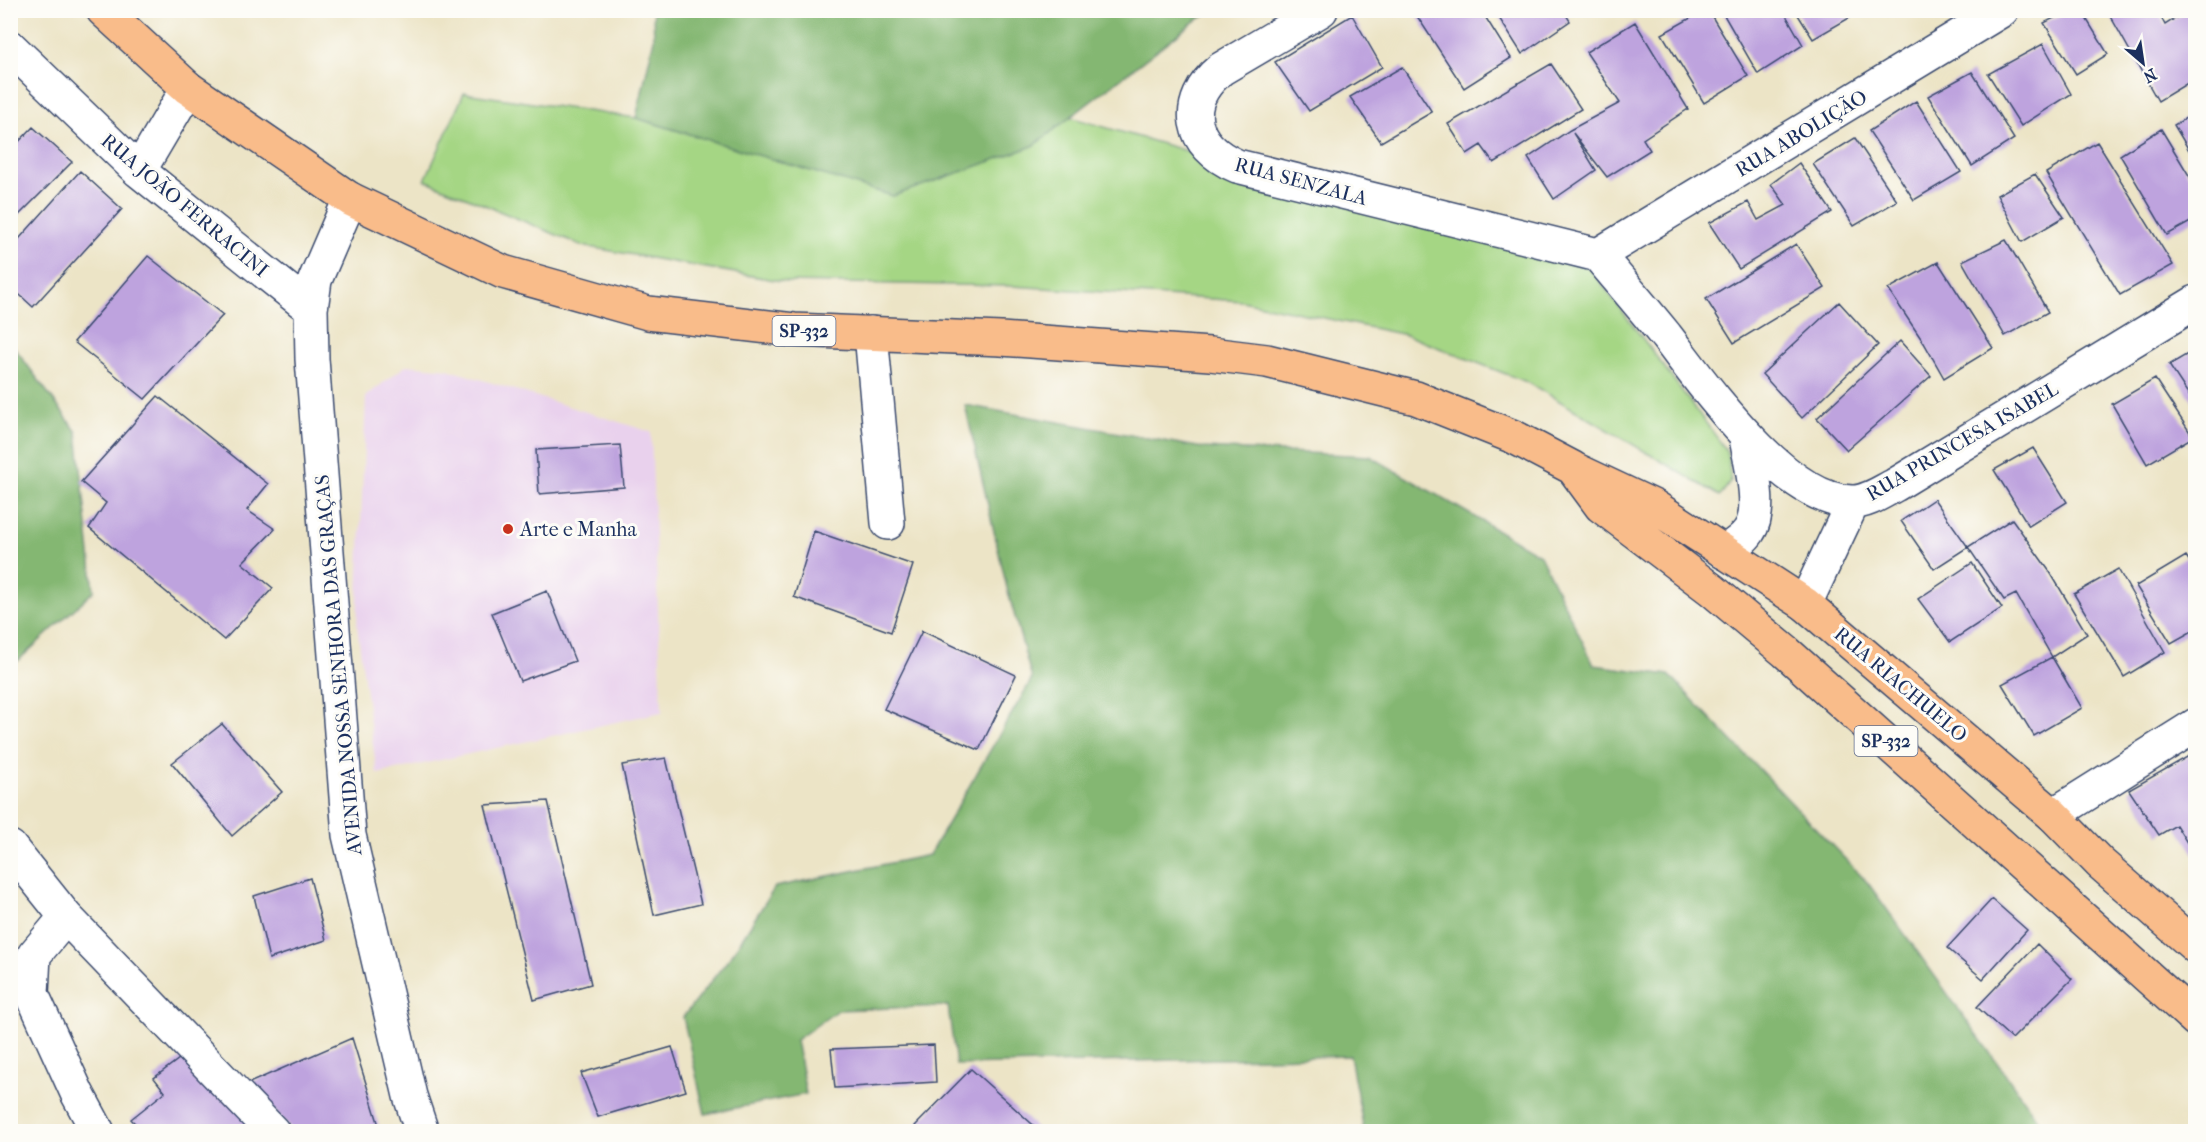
<svg xmlns="http://www.w3.org/2000/svg" width="2206" height="1142" viewBox="0 0 2206 1142" font-family="'IM FELL French Canon',serif">
<style>
.built{fill:#e9d1ed}
.green{fill:#a5d684;stroke:#608271;stroke-width:1.5}
.forest{fill:#84b772;stroke:#507368;stroke-width:1.5}
.building{fill:#bea3de}
.lines{fill:none;stroke-linecap:round;stroke-linejoin:round}
.minor-casing{stroke:#3a4a6e;stroke-width:36}
.major-casing{stroke:#3a4a6e;stroke-width:36}
.minor{stroke:#fff;stroke-width:33}
.major{stroke:#f9bc8a;stroke-width:33}
.poi-dot{fill:#c8321e;stroke:#fdfcf7;stroke-width:2}
.labels{text-anchor:middle;stroke-width:6;stroke-linejoin:round;paint-order:stroke}
.shield{fill:#fdfcf7;stroke:#5f6c8c;stroke-width:1.5}
.shield-label{font-size:18px;font-weight:bold;fill:#1b2f5e}
.street-label{font-size:20px;fill:#1b2f5e;stroke:#fdfcf7}
.poi-label{font-size:20px;fill:#1b2f5e;stroke:#fdfcf7;text-anchor:start}
</style>
<rect width="100%" height="100%" fill="#fdfcf7"/>
<filter id="ink" filterUnits="userSpaceOnUse"><feTurbulence type="fractalNoise" baseFrequency=".0167" numOctaves="2"/><feDisplacementMap in="SourceGraphic" scale="12" xChannelSelector="R" yChannelSelector="G"/><feConvolveMatrix kernelMatrix="1 2 1 2 8 2 1 2 1" color-interpolation-filters="sRGB"/></filter>
<filter id="wash" filterUnits="userSpaceOnUse"><feTurbulence type="fractalNoise" baseFrequency=".008" numOctaves="4" result="noise"/><feDisplacementMap in="SourceGraphic" scale="24" xChannelSelector="R" yChannelSelector="G"/><feGaussianBlur stdDeviation="1.35" result="paint"/><feColorMatrix in="noise" values="0 0 0 0 0 0 0 0 0 0 0 0 0 0 0 0 0 1.4 0 .05"/><feComposite in="paint" operator="in"/></filter>
<g filter="url(#wash)">
<rect width="100%" height="100%" fill="#ece4c6"/>
<path class="built" d="M407 365 447 369 651 432 662 712 377 774 357 626 366 396Z"/>
<path class="green" d="M464 93 636 118 893 196 1026 148 1070 117 1590 268 1727 451 1731 481 1720 496 1529 383 1406 335 1242 301 1012 286 786 282 583 246 425 180Z"/>
<path class="forest" d="M653 11V10L1213 11 1195 21 1033 146 893 196 636 118 654 39Z
M11 343 77 432 94 591 11 667Z
M965 405 1203 448 1370 456 1540 555 1594 665 1669 675 1868 883 2046 1131H1364L1350 1056 956 1065 948 1006 838 1010 796 1040 806 1094 705 1114 683 1017 731 956 775 887 929 855 1032 679 1007 588Z"/>
<g id="blocks">
<path class="building" d="M1413 10H1481L1511 58 1464 88Z
M1494 10H1563L1570 21 1522 54Z
M1705 10H1708L1748 76 1704 103 1662 34Z
M1721 10H1783L1803 45 1758 74Z
M1795 10H1863L1813 39Z
M2070 10H2081L2108 54 2076 74 2044 23Z
M2107 10H2157L2165 25 2188 10H2196V78L2158 101Z
M1352 15 1382 67 1309 111 1275 62Z
M1635 22 1688 109 1643 139 1650 150 1607 177 1573 133 1596 170 1554 199 1528 158 1570 130 1620 103 1586 52Z
M2043 44 2071 94 2021 126 1988 74Z
M1551 64 1581 109 1494 163 1481 145 1467 154 1448 124Z
M1402 67 1432 112 1381 142 1350 97Z
M1972 72 2014 139 1972 166 1928 96Z
M1916 101 1961 172 1914 200 1869 131Z
M2196 112V162L2174 125Z
M33 127 72 162 10 224V151Z
M2161 129 2196 187V219L2167 235 2120 155Z
M1855 138 1897 201 1854 226 1813 164Z
M2097 142 2173 265 2120 295 2046 173Z
M1799 163 1832 212 1739 269 1709 223 1748 202 1758 220 1786 205 1771 184Z
M80 171 122 209 33 307 10 286V249Z
M2035 174 2064 217 2022 242 1997 195Z
M2006 240 2048 312 2005 336 1962 261Z
M1796 244 1825 288 1734 343 1706 299Z
M148 256 223 315 145 399 74 342Z
M1938 262 1993 348 1944 378 1924 343 1888 289Z
M1839 302 1878 345 1802 418 1762 374Z
M1900 341 1931 376 1847 450 1817 418Z
M2196 349V406L2169 365Z
M2155 379 2193 437 2147 464 2112 404Z
M158 396 268 484 247 510 275 529 242 563 273 588 224 640 89 528 106 503 81 482Z
M620 445 624 487 539 494 536 450Z
M2033 448 2067 502 2029 526 1994 470Z
M1934 499 1968 547 1934 569 1901 521Z
M2012 519 2050 572 2087 634 2052 657 2016 594 2004 600 1968 547Z
M814 531 913 565 891 632 794 597Z
M2186 556 2196 571V629L2171 643 2136 586Z
M1972 563 2002 608 1950 642 1918 599Z
M2118 569 2165 652 2124 677 2074 594Z
M547 591 575 661 520 681 492 613Z
M922 631 1016 675 979 750 884 709Z
M2052 657 2082 708 2034 736 2002 684Z
M222 724 282 792 232 836 172 763Z
M2196 752V857L2176 825 2159 835 2129 790Z
M666 758 701 904 654 915 622 765Z
M548 801 591 984 534 1000 485 805Z
M310 878 326 940 269 959 254 896Z
M1992 899 2027 930 1983 979 1947 948Z
M2037 944 2072 979 2012 1039 1977 1007Z
M352 1038 381 1132H294L249 1083Z
M934 1045 936 1082 835 1088 831 1049Z
M672 1047 686 1091 598 1117 581 1073Z
M187 1053 260 1132H143L131 1119 165 1092 154 1078Z
M971 1069 1041 1132H920L915 1126Z"/>
</g>
</g>
<g filter="url(#ink)">
<use href="#blocks" fill-opacity="0" stroke="#3a4a6e" stroke-width="1.5"/>
<g class="lines">
<g class="minor-casing">
<path id="minor" d="M1321 10 1221 69C1181 102 1189 146 1237 166L1598 255
M10 47 139 171 311 309
M139 171 188 88
M350 199 315 280 311 309 312 359 349 835 410 1096 422 1132
M1598 255C1621 282 1644 309 1666 336 1704 385 1785 502 1853 502 1868 502 1883 491 1895 485L2196 302
M1598 255 2002 10
M871 333 888 523
M1724 552C1733 546 1743 540 1749 531 1764 510 1750 461 1746 438
M1805 604 1853 502
M2053 815 2196 725
M10 847 66 917 273 1132
M66 917 34 955 32 994 77 1093 98 1132"/>
</g>
<g class="major-casing">
<path id="major" d="M103 10 188 88 350 199 503 272 648 313 794 330 1001 339 1210 354 1267 361 1416 398 1514 437 1573 468 1601 506 1712 590 1786 652 2196 1020
M1574 469 1655 507 1805 604 2053 815 2100 863 2196 947"/>
</g>
<use href="#minor" class="minor"/>
<use href="#major" class="major"/>
</g>
</g>
<circle class="poi-dot" cx="508" cy="529" r="6"/>
<g class="labels">
<g class="shield">
<rect x="772.5" y="316" width="63" height="30" rx="4.5"/>
<rect x="1854.5" y="726" width="63" height="30" rx="4.5"/>
</g>
<g class="shield-label">
<text x="804" y="337">SP-332</text>
<text x="1886" y="747">SP-332</text>
</g>
<g class="street-label">
<text transform="translate(1801 133) rotate(-31)" y="7">RUA ABOLIÇÃO</text>
<text transform="translate(1301 181) rotate(15)" y="7">RUA SENZALA</text>
<text transform="translate(185 205) rotate(40)" y="7">RUA JOÃO FERRACINI</text>
<text transform="translate(1962 441) rotate(-30)" y="7">RUA PRINCESA ISABEL</text>
<text transform="translate(338 665) rotate(-95)" y="7">AVENIDA NOSSA SENHORA DAS GRAÇAS</text>
<text transform="translate(1901 684) rotate(40)" y="7">RUA RIACHUELO</text>
</g>
<g class="poi-label">
<text x="520" y="536">Arte e Manha</text>
</g>
</g>
<rect width="2206" height="1142" fill="none" stroke="#fdfcf7" stroke-width="36"/>
<g transform="translate(2143 63) rotate(151)" stroke="#fdfcf7" stroke-width="4.5" paint-order="stroke">
<path d="M0-4.5L10 22L0 15L-10 22Z" fill="#1b2f5e"/>
<text y="-9" font-size="16" font-weight="bold" text-anchor="middle" fill="#1b2f5e">N</text>
</g>
</svg>
